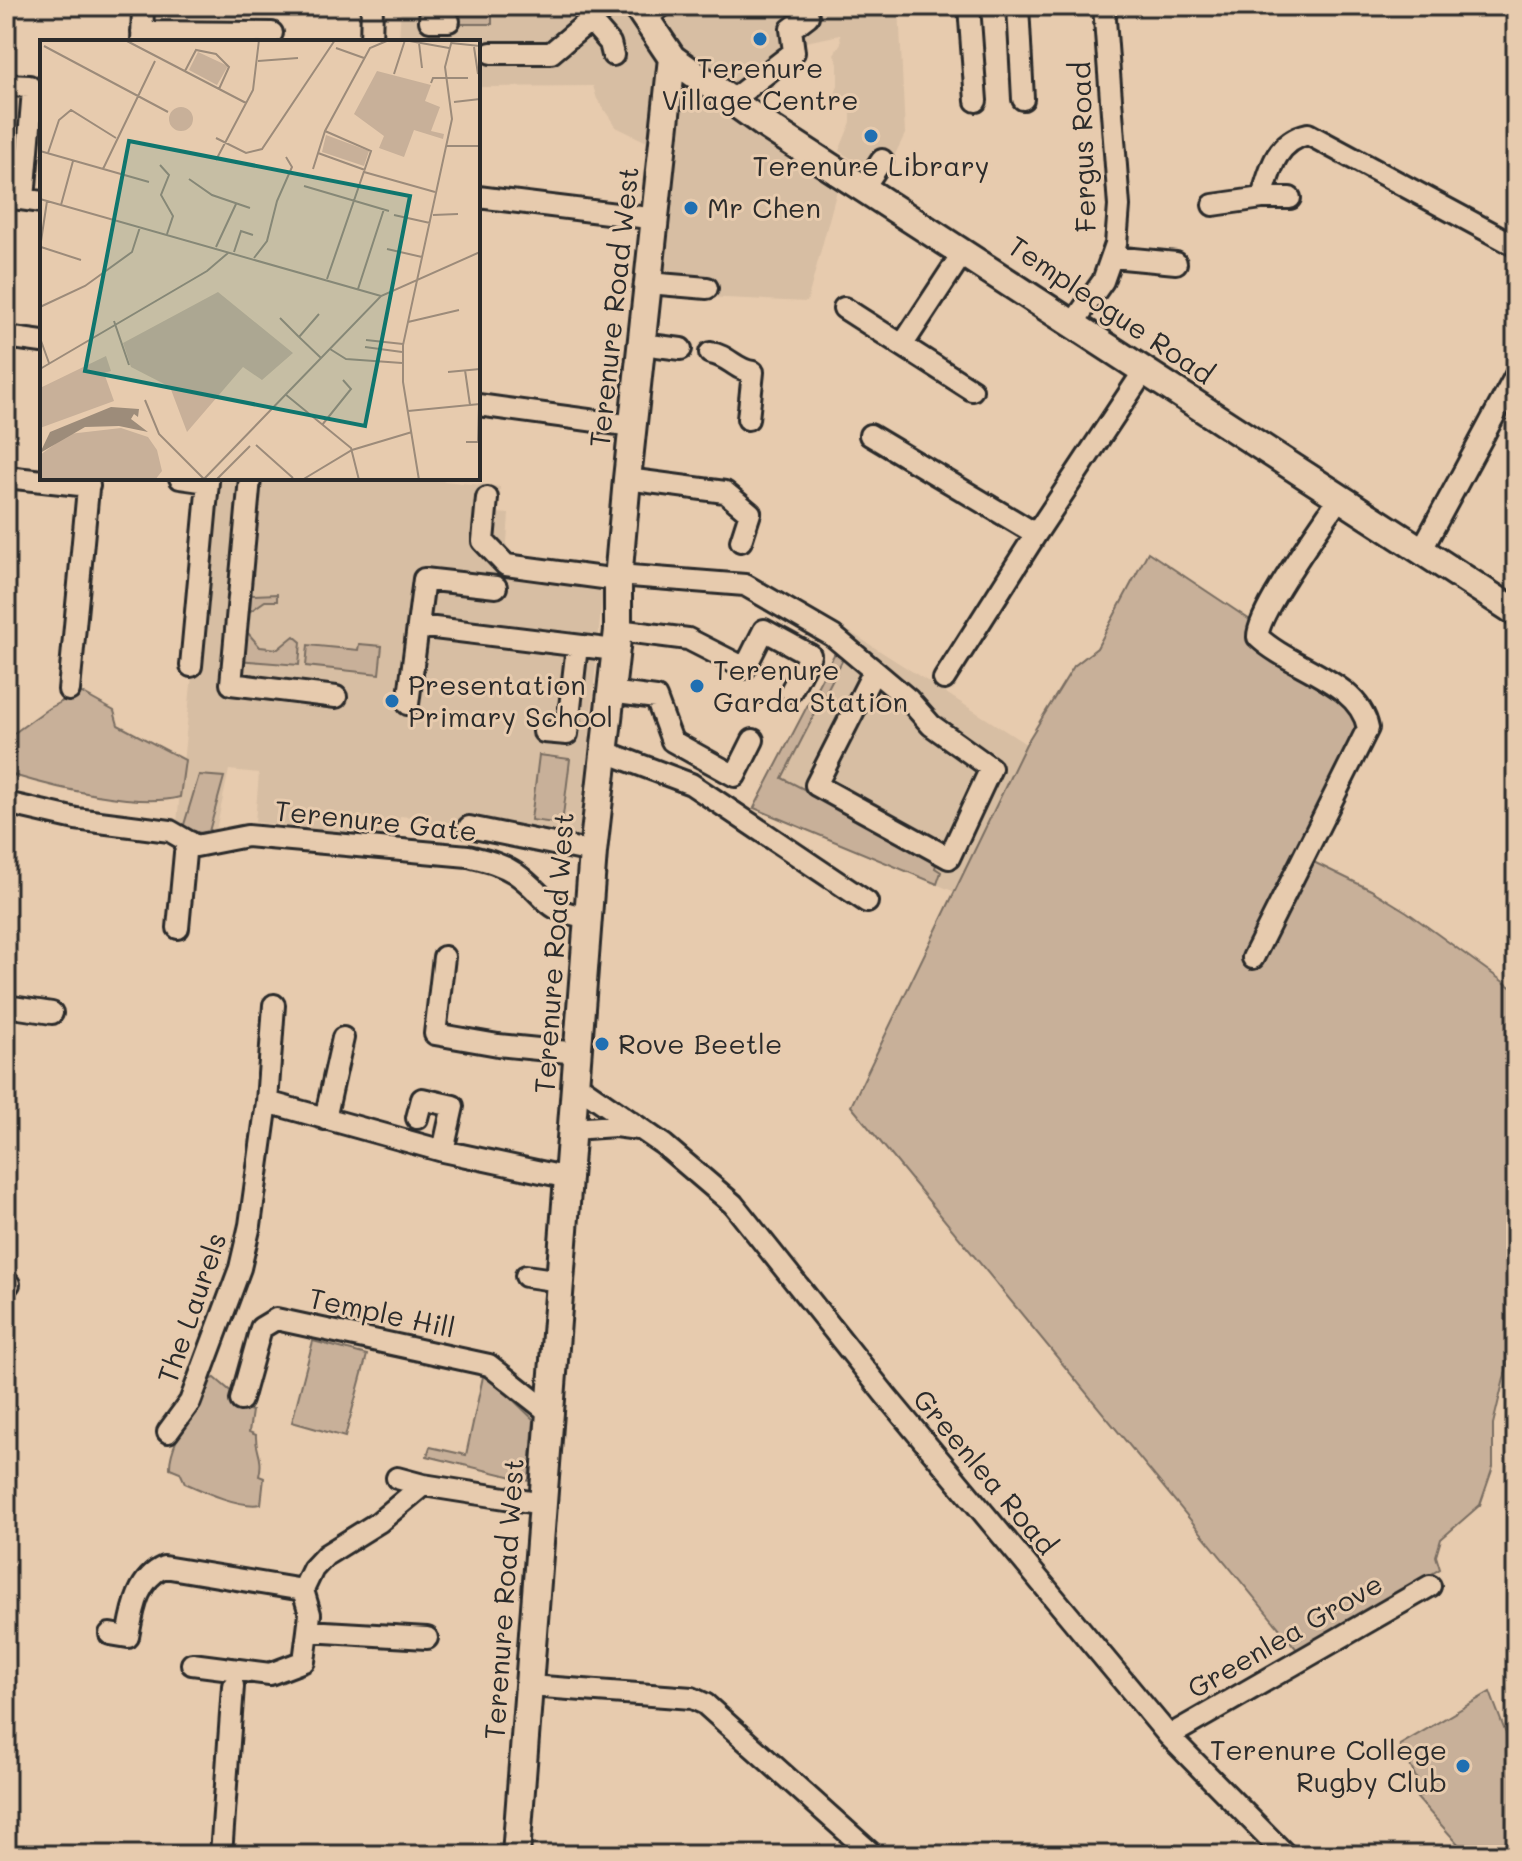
<svg xmlns="http://www.w3.org/2000/svg" width="1522" height="1861" viewBox="0 0 1522 1861" font-family="Mali,sans-serif">
<style>
.built{fill:#d7bea3}
.green{fill:#c8b099;stroke:#7a6e62;stroke-width:2}
.lines{fill:none;stroke-linecap:round;stroke-linejoin:round}
.minor-casing{stroke:#2b2b2b;stroke-width:26}
.major-casing{stroke:#2b2b2b;stroke-width:32}
.minor{stroke:#e7cbae;stroke-width:20}
.major{stroke:#e7cbae;stroke-width:26}
.poi-dot{fill:#1f6fb2;stroke:#e7cbae;stroke-width:3}
.labels{text-anchor:middle;stroke-width:6;stroke-linejoin:round;paint-order:stroke}
.poi-label{font-size:28px;fill:#2b2b2b;stroke:#e7cbae;text-anchor:start}
.street-label{font-size:28px;fill:#2b2b2b;stroke:#e7cbae}
.inset-road{fill:none;stroke:#9c8b7a;stroke-width:2}
.view{fill:#0f766e;fill-opacity:0.15;stroke:#0f766e;stroke-width:4}
.inset-edge{fill:none;stroke:#2b2b2b;stroke-width:4}
</style>
<rect width="100%" height="100%" fill="#e7cbae"/>
<filter id="ink" filterUnits="userSpaceOnUse"><feTurbulence type="fractalNoise" baseFrequency=".0125" numOctaves="2"/><feDisplacementMap in="SourceGraphic" scale="16" xChannelSelector="R" yChannelSelector="G"/><feConvolveMatrix kernelMatrix="1 2 1 2 8 2 1 2 1" color-interpolation-filters="sRGB"/></filter>
<g filter="url(#ink)">
<path class="built" d="M401 6H899L905 134 883 179 839 151 851 122V103L832 101 838 86V64L834 54 841 43 840 35 801 43 765 103 733 121 837 190 807 302 663 295 660 291 673 175 649 143 616 127 597 99 593 86 478 87V42H399Z
M212 478H417L500 487 497 513 509 514 506 556 605 566 578 855 415 822 412 817 400 816 397 839 255 822 259 773 229 770 214 839 176 832Z
M754 577 836 623 1026 744 955 892 754 808 838 647 747 600Z"/>
<path class="green" d="M455 6H492V24H455Z
M1148 552 1250 620 1247 631 1252 647 1354 711 1358 728 1295 853 1371 890 1407 912 1516 991V1329L1493 1424V1467L1480 1505 1441 1539 1436 1556 1440 1569 1298 1651 851 1106 1026 744 1074 666 1097 648Z
M242 590 253 595 277 594V601H265L249 612 247 632 260 647 278 649 294 636 301 642 299 665 237 660 238 652 246 648V643L238 636Z
M359 644 382 646 379 674 306 666 308 645 358 650Z
M838 647 843 659 782 778 920 848 918 853 937 861 935 868 941 872 937 884 754 808Z
M80 692 114 711 118 725 185 760 180 797C138 808 56 788 13 775L6 786V739L49 708Z
M539 755 570 759 562 824 531 820Z
M199 775 224 777 208 835 183 828Z
M313 1341 367 1355 345 1437 292 1422Z
M484 1372 534 1420 529 1481 427 1456 430 1447 466 1455Z
M215 1378 235 1395 233 1405 252 1411 249 1432 256 1435C255 1451 264 1457 259 1476L264 1478 261 1504C240 1508 205 1492 185 1483L180 1472 170 1468C169 1444 195 1406 206 1381Z
M1490 1692 1508 1739 1516 1734V1855H1468L1417 1798 1424 1794 1400 1745Z"/>
<g class="lines">
<g class="minor-casing">
<path id="minor" d="M431 6 430 21H449
M969 6 976 101
M1018 6 1023 99
M645 18 662 6
M590 20 610 43 613 55
M142 32 272 33
M142 42 143 6
M371 42 372 6
M491 53H551L607 6
M6 85 29 86 33 90 24 199
M732 100 794 52 791 29 808 16
M864 187 882 160
M6 197 42 202
M478 197 657 219
M1262 198C1270 170 1276 141 1308 134L1516 246
M1213 205 1262 198H1290
M1112 257 1176 263
M648 283 707 288
M844 308 972 390
M1074 322 1103 281 1116 244 1119 206 1104 6
M6 337 42 342
M642 344 681 349
M903 344 964 251
M710 353C728 355 735 370 753 372L748 419
M478 405 633 426
M870 435 1036 534 1144 371
M6 477 89 486
M180 478 208 482 191 666
M250 478 231 684 336 697
M627 479 725 492 750 513 741 541
M487 498 483 541 506 565 618 580
M1421 551 1516 375
M618 575 745 585 833 636 909 700 931 725 991 768 949 858 816 785 874 671
M418 626 615 650
M618 630 688 639 745 668 764 630 810 655 791 691
M944 679 1036 534
M69 690 89 478
M610 692 656 698 672 741 735 776 753 740
M408 704 424 579 496 587
M544 732 567 734 577 646
M603 751 691 784 867 902
M6 803 76 819 170 831 196 846 247 836 468 856C484 860 500 863 515 873 548 896 542 911 588 917
M469 827 593 852
M178 928 185 853 190 842
M444 957 435 1034 498 1045 578 1053
M1253 958 1368 728C1359 681 1290 668 1258 637 1256 614 1323 523 1339 498
M6 1006 52 1013
M576 1084 664 1145 733 1204 887 1397 1169 1736 1286 1855
M267 1102 443 1151 569 1178
M417 1118 422 1099 453 1106 443 1151
M325 1119 343 1038
M572 1129 615 1126 638 1129
M526 1276 561 1281
M6 1283 9 1284
M241 1400 261 1328 276 1319 489 1365 551 1414
M168 1432 190 1402 240 1268 250 1225 267 1102 274 1005
M397 1478 423 1485
M303 1590 310 1614 308 1631 427 1638
M110 1634 128 1637C133 1610 137 1579 164 1567L303 1590 313 1569 326 1555 379 1522 423 1485 543 1504
M192 1664 270 1674 304 1661 308 1631
M529 1686 692 1698 705 1704 873 1855
M1169 1736 1430 1586
M221 1855 233 1686"/>
</g>
<g class="major-casing">
<path id="major" d="M637 6 672 58 764 124 1516 612
M516 1855 593 852 618 630V580L627 479 672 58"/>
</g>
<use href="#minor" class="minor"/>
<use href="#major" class="major"/>
</g>
</g>
<g class="poi-dot">
<circle cx="760" cy="39" r="8"/>
<circle cx="871" cy="136" r="8"/>
<circle cx="691" cy="208" r="8"/>
<circle cx="697" cy="686" r="8"/>
<circle cx="392" cy="701" r="8"/>
<circle cx="602" cy="1044" r="8"/>
<circle cx="1463" cy="1766" r="8"/>
</g>
<g class="labels">
<g class="poi-label">
<text x="760" y="78" text-anchor="middle">Terenure<tspan x="760" dy="32">Village Centre</tspan></text>
<text x="871" y="176" text-anchor="middle">Terenure Library</text>
<text x="707" y="218">Mr Chen</text>
<text x="713" y="680">Terenure<tspan x="713" dy="32">Garda Station</tspan></text>
<text x="408" y="695">Presentation<tspan x="408" dy="32">Primary School</tspan></text>
<text x="618" y="1054">Rove Beetle</text>
<text x="1447" y="1760" text-anchor="end">Terenure College<tspan x="1447" dy="32">Rugby Club</tspan></text>
</g>
<g class="street-label">
<text transform="translate(1083 147) rotate(-92)" y="10">Fergus Road</text>
<text transform="translate(614 307) rotate(-84)" y="10">Terenure Road West</text>
<text transform="translate(1111 310) rotate(34)" y="10">Templeogue Road</text>
<text transform="translate(376 821) rotate(6)" y="10">Terenure Gate</text>
<text transform="translate(554 953) rotate(-86)" y="10">Terenure Road West</text>
<text transform="translate(192 1308) rotate(-71)" y="10">The Laurels</text>
<text transform="translate(382 1313) rotate(12)" y="10">Temple Hill</text>
<text transform="translate(985 1472) rotate(50)" y="10">Greenlea Road</text>
<text transform="translate(504 1599) rotate(-86)" y="10">Terenure Road West</text>
<text transform="translate(1285 1636) rotate(-30)" y="10">Greenlea Grove</text>
</g>
</g>
<g transform="translate(40 40)">
<rect width="440" height="440" fill="#e7cbae"/>
<path d="M158 12 188 26 177 45 149 30ZM337 31 391 45 385 61 400 67 391 91 404 94 403 99 374 90 364 117 339 108 344 96 314 74ZM129 79a12 12 0 1 1 24 0a12 12 0 1 1-24 0ZM286 95 329 111 324 126 282 112ZM178 252 253 313 222 340 203 327 147 392 130 347 91 327 83 303ZM66 316 71 331 64 333 74 361 0 388V348ZM81 388 108 397 117 410 122 431 115 440H0V415L29 394Z" fill="#c8b099"/>
<path d="M71 367 99 369 98 377 94 374 91 379 108 392 79 386 45 387 0 413 10 392Z" fill="#9d8c7a"/>
<path class="inset-road" d="M85 0 206 63M364 0 409 8M379 3 382 28M411 3 440 6M4 6 128 72M434 7 438 34M296 8 324 18M218 21 258 18M145 31 156 10 176 14 189 27 179 49M354 34 365 0M391 43 393 38H428M414 62 440 59M285 91 331 111 287 239M176 98 206 113 222 109 295 0M407 106H440M0 111 109 142M8 113 19 80 31 70 76 98M278 113 325 130M176 120 213 50 219 0M120 125 129 135 121 155 133 176 127 194M63 129 115 21M273 129 285 91 330 8 349 0M324 132 395 152M149 139 172 155 210 168M264 146 349 171M0 159 341 256M21 165 33 121M354 175 390 183M393 175 418 174M1 207 41 220M176 207 196 164M0 208 7 161M347 209 382 217M194 212 201 191 213 195M214 218 227 201 237 161 252 127 246 117M318 249 344 169M0 267 45 246 92 212 100 187M279 274 259 297 281 318M240 278 259 297M74 281 89 325M368 282 419 270M0 298 9 323M326 300 363 304M325 307 362 312M290 309 306 319 362 323M0 329 167 231 188 213M425 330 430 365M408 332 440 329M245 354 311 408 319 440M105 360 119 394 164 439M368 371 440 364M282 385 311 349 303 340M426 402H438L439 364M216 405 253 438M163 440 341 256 440 212M176 440 210 406M262 440 312 410 372 392M379 440 363 342V305L412 79 405 27 412 0M400 440 440 439"/>
<path class="view" d="M89 101 370 156 325 386 45 331Z"/>
<rect width="440" height="440" class="inset-edge"/>
</g>
<rect width="1522" height="1861" fill="none" stroke="#e7cbae" stroke-width="32"/>
<rect x="16" y="16" width="1490" height="1829" fill="none" stroke="#2b2b2b" stroke-width="3" filter="url(#ink)"/>
</svg>
